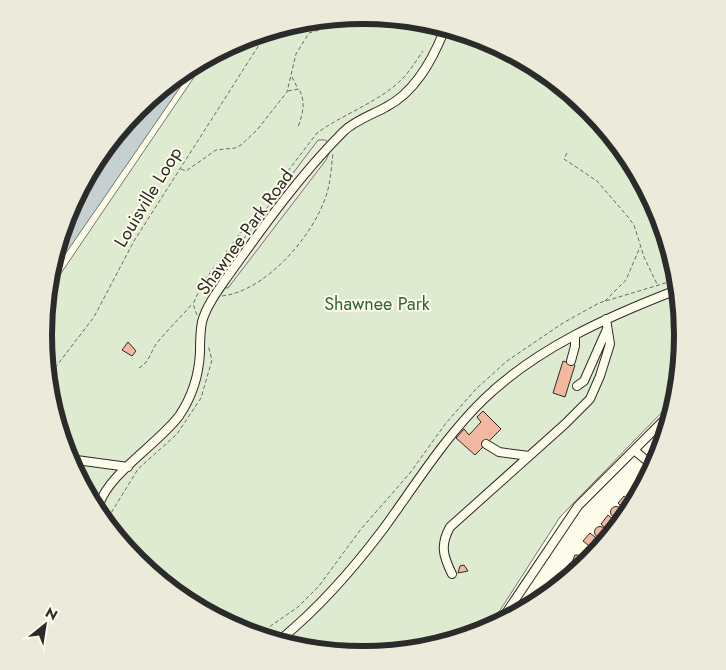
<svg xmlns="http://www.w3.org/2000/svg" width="726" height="670" viewBox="0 0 726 670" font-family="Jost,sans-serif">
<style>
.green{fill:#deebd1;stroke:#74746e}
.parking{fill:#eceadb;stroke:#74746e}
.water{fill:#c7d0d0;stroke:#74746e}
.building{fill:#f2b8a0;stroke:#2b2b2b}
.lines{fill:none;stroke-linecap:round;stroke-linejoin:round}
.minor-casing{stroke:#2b2b2b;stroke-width:10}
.path{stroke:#6a6964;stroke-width:1;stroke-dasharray:4 2.5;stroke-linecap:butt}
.minor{stroke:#fdfbea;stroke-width:8}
.labels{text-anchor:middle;stroke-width:4;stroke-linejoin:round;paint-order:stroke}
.street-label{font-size:18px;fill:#2b2b2b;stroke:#fdfbea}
.park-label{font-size:18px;fill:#34623c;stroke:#fdfbea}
.rim{fill:none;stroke:#2b2b2b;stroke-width:6}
</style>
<rect width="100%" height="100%" fill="#fdfbea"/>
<path class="green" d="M363 15 486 39 589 109 659 213 683 335 669 405 560 517 488 629 363 655 240 631 137 561 67 457 43 335 53 285 203 64 241 39Z"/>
<path class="parking" d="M318 140H325L333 145 326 160 228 288 209 285Z"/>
<path class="water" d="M190 73 57 266 67 212 137 109Z"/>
<path class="building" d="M128 342 136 351 132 356 122 350Z
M563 361 575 365 565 397 553 393Z
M483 411 501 429 475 455 456 438 464 429 469 435 481 422 477 417Z
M632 488 636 491 630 500 626 496Z
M624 496 630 501 624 509 618 503Z
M610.5 512a5.5 5.5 0 1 1 11 0a5.5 5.5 0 1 1-11 0Z
M608 515 616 522 609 531 601 524Z
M594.5 532a5.5 5.5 0 1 1 11 0a5.5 5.5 0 1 1-11 0Z
M590 533 600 541 593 549 583 541Z
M575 555H578L588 562 579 568 572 562Z
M570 563 578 569 570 575 564 570Z
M464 565 468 571 458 573 460 566Z"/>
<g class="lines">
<g class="minor-casing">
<path id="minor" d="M571 361 575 346V336
M577 386 584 381 607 329
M486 444 499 452 529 456
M634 450 653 466
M69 459 128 467
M99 505C108 474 159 443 179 416 192 397 199 374 200 352 200 342 200 332 202 322 206 306 219 289 228 276 263 227 300 175 343 132 355 120 372 115 386 107 415 92 432 61 444 31
M452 574C443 556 440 545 450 527L565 424 590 399 600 376 610 344 606 319
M502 619 578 506 666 418
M281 639C320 607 354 568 384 528 416 484 445 437 484 399 537 348 607 317 674 291"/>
</g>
<path class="path" d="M292 77 298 89
M288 91 299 89C306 102 303 113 298 127
M567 153 564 159 597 181 628 217 634 225 644 257 658 286
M181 169 186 171 216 150 235 148 241 145 257 130 287 92 296 54 309 33 319 30
M222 296C266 291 313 236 326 196 331 182 331 167 333 154
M605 301 626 280 640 247
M197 315 193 304 203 282 317 133C343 114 381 101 402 79 410 71 416 61 423 51
M139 368C150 362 150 352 157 343 168 329 181 317 192 304
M51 373 94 317 134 241 266 34
M108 518 138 469 177 434 201 398 212 360 208 345
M259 634 298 607 319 586 361 529 410 473 446 423 476 389 507 361 563 323 599 303 672 281"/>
<use href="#minor" class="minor"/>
</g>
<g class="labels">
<g class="street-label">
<text transform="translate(148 197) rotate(-59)" y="6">Louisville Loop</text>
<text transform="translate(245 232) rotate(-54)" y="6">Shawnee Park Road</text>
</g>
<g class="park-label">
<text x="377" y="310">Shawnee Park</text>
</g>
</g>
<path d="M0 0H726V670H0ZM52 335a311 311 0 1 1 622 0a311 311 0 1 1-622 0Z" fill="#eceadb" fill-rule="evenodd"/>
<path class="rim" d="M52 335a311 311 0 1 1 622 0a311 311 0 1 1-622 0Z"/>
<g transform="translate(45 625) rotate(30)" stroke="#fdfbea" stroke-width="4" paint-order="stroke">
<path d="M0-4L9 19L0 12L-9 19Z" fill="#2b2b2b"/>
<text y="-8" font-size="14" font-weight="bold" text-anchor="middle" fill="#2b2b2b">N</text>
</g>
</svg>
